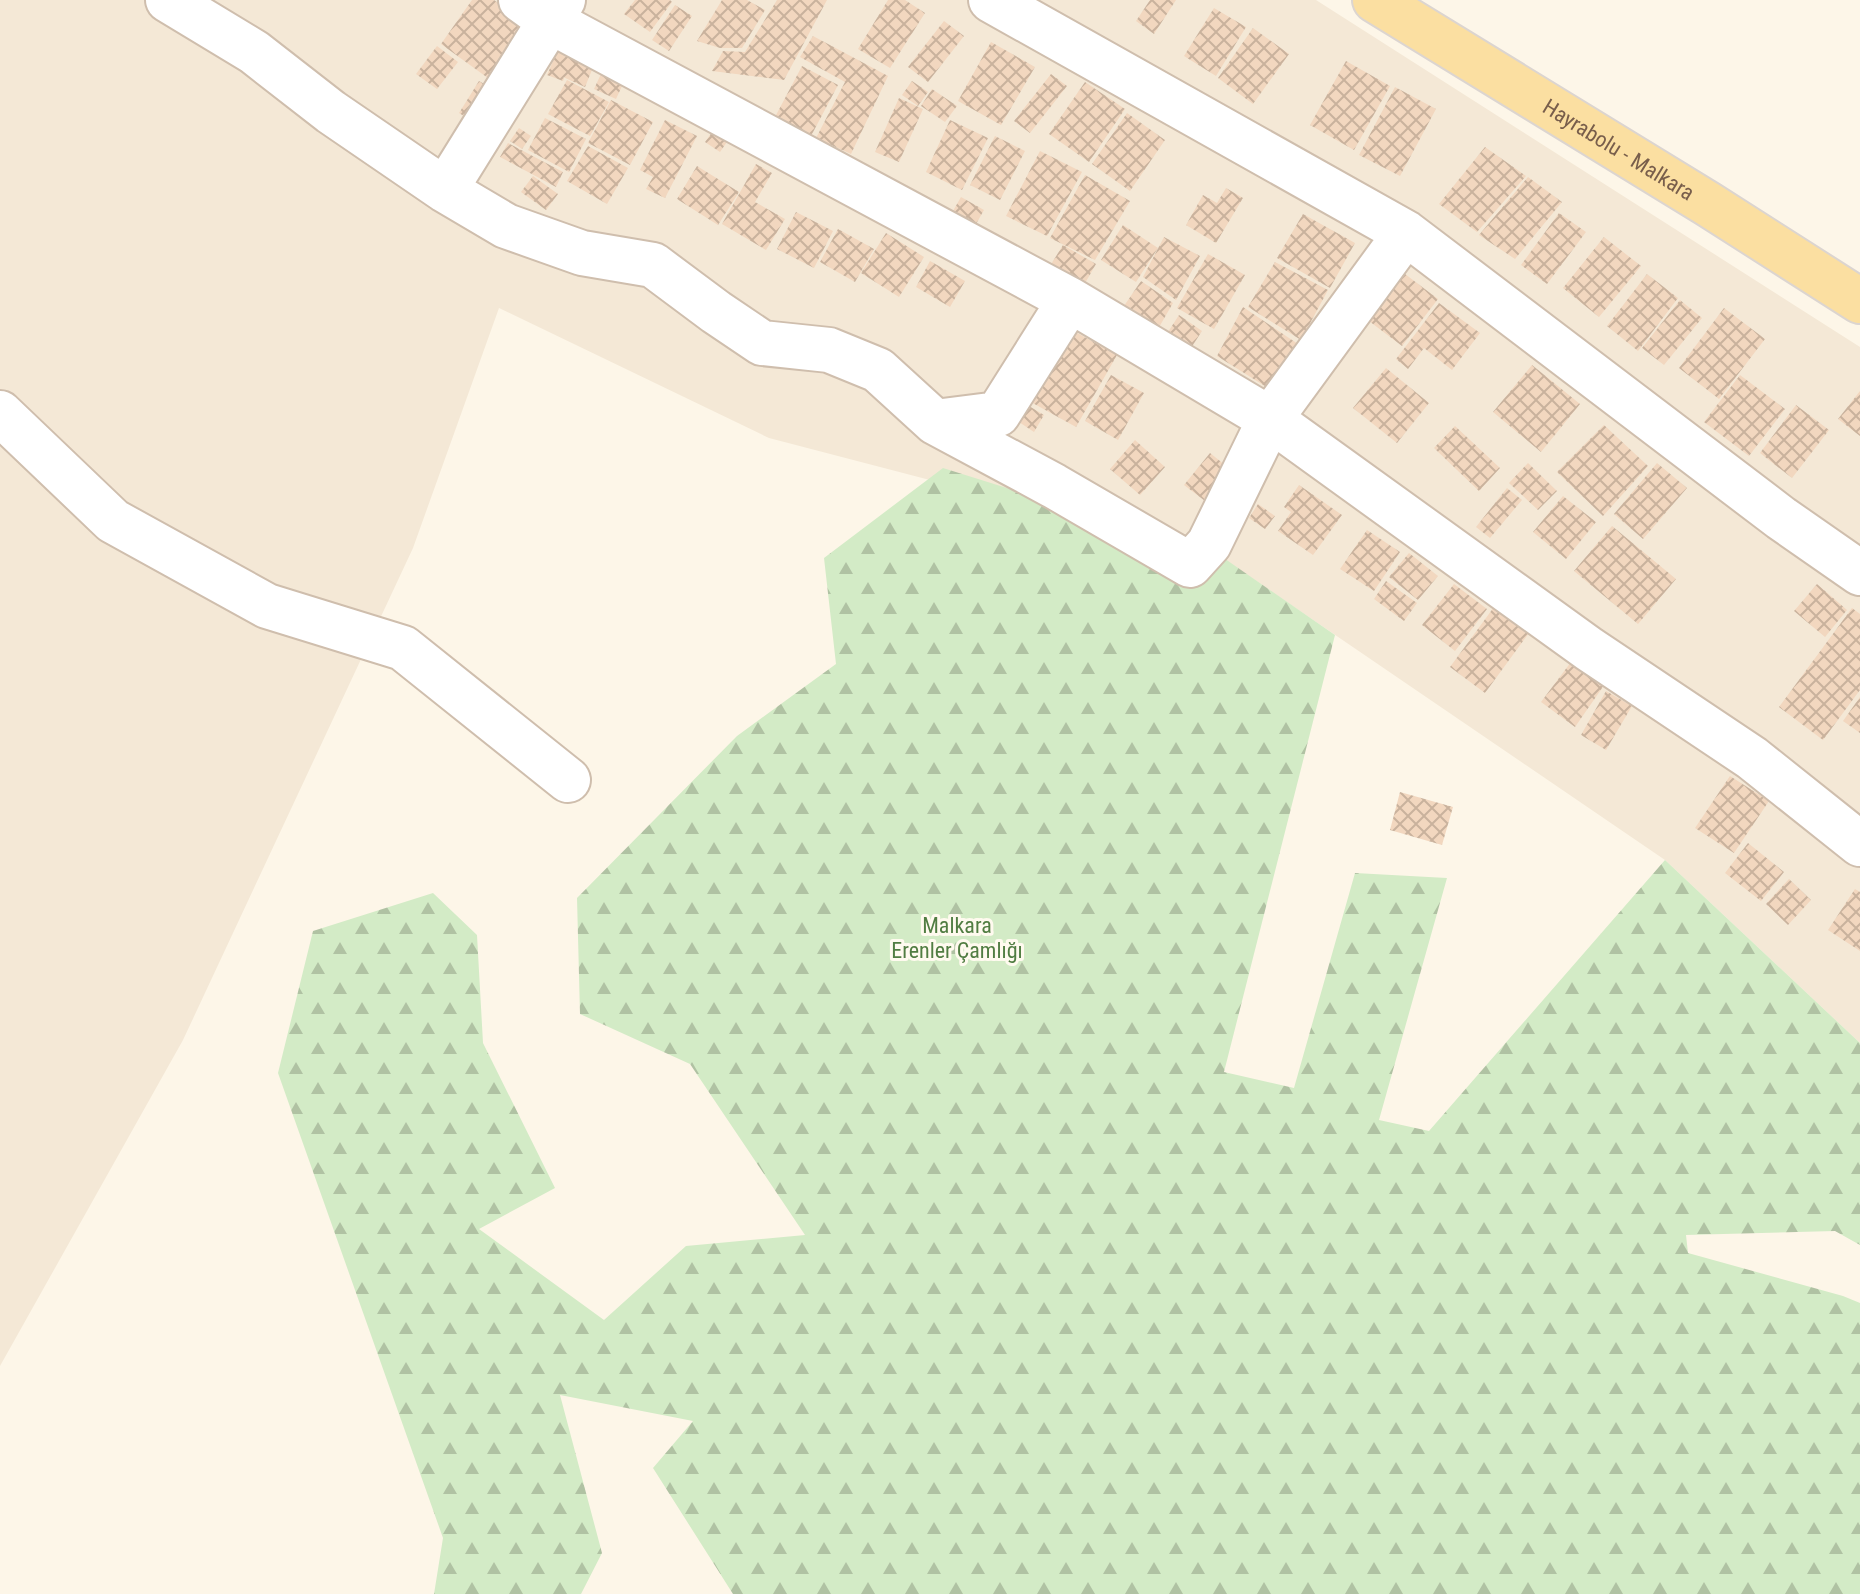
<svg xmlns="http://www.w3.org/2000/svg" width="1860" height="1594" viewBox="0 0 1860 1594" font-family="'Roboto Condensed',sans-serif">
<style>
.residential{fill:#f4e8d6}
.forest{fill:url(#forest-firs)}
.building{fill:url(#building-cross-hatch)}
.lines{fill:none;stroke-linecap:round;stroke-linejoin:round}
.minor-casing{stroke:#cfbead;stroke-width:48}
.major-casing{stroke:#dcd5d0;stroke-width:48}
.minor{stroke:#fff;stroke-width:44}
.major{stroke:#fbdfa1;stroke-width:44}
.labels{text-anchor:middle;stroke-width:6;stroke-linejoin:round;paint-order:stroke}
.street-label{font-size:22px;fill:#785e4b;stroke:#fffaef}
.park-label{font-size:22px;fill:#517d42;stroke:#fffaef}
</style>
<defs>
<pattern id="forest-firs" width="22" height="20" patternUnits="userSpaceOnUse" patternTransform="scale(2)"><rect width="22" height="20" fill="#d3ebc6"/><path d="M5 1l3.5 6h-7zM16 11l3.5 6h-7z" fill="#b0c2a3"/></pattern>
<pattern id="building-cross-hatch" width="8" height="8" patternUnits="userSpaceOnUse" patternTransform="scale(2)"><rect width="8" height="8" fill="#f2d7bf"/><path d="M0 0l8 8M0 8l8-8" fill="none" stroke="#c9b29d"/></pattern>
</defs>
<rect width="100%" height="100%" fill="#fdf6e8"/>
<path class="residential" d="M0 0H1316L1860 347V1043L1665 860 1218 555 769 438 499 308 413 548 183 1040 0 1366Z"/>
<path class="forest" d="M943 468 1218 554 1335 635 1224 1072 1294 1088 1355 873 1447 878 1379 1120 1429 1131 1665 860 1860 1043V1245L1835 1231 1686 1235 1688 1253 1843 1296 1860 1303V1594H733L653 1468 693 1421 560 1395 602 1553 581 1594H434L443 1538 278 1073 313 931 433 893 477 935 483 1043 555 1188 479 1229 604 1320 686 1246 805 1235 690 1064 580 1014 577 898 737 736 836 664 824 558Z"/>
<path class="building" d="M472 0H494L531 27 492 81 441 44Z
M635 0H670L672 2 650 32 624 14Z
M722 0H747L765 10 742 48H720L697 41Z
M777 0H827L784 80 712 71 723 51 745 52Z
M888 0H905L925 13 890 68 858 49Z
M1150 0H1176L1154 34 1136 21Z
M675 5 692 16 669 51 652 40Z
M1214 8 1246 27 1216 76 1184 56Z
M944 21 964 36 928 82 908 67Z
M1253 28 1289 54 1253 104 1218 78Z
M813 36 888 76 851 154 816 138 845 82 800 57Z
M991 42 1035 67 1001 125 958 101Z
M560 45 596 60 585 87 563 77 564 78 563 81 547 75Z
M437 46 458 62 437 89 416 74Z
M607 61 629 71 616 99 594 89Z
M1346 61 1390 86 1354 150 1310 125Z
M802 66 838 85 811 136 775 117Z
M1051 74 1067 86 1030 133 1014 121Z
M567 80 609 102 590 136 548 114Z
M479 81 500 93 480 126 459 113Z
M912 81 928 92 918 106 902 95Z
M1085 82 1125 109 1089 162 1049 134Z
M1395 87 1436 109 1400 176 1359 155Z
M932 89 957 106 945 122 921 106Z
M899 98 923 109 899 162 875 152Z
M611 100 653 122 630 165 588 143Z
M1127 113 1165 140 1130 191 1092 164Z
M545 118 586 139 569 172 528 150Z
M665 120 697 136 665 198 646 189 653 177 640 170Z
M950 120 988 138 962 190 926 172Z
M519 128 531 136 522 149 510 141Z
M715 128 729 139 720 152 705 142Z
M995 136 1025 151 1000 200 970 185Z
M508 143 563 172 556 187 500 157Z
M588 146 628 168 607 204 567 181Z
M1485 147 1526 176 1477 232 1439 204Z
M1040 151 1082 172 1047 236 1006 216Z
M756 164 772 173 755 202 785 219 766 250 722 224Z
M697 166 739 192 718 225 677 199Z
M1085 175 1130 201 1095 260 1050 238Z
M533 176 558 194 546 210 521 192Z
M1528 177 1562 202 1515 259 1479 235Z
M1226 188 1243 198 1216 243 1186 225 1203 195 1217 203Z
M961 197 984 210 976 224 953 211Z
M796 212 833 231 814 268 777 249Z
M1559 213 1586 232 1547 284 1521 265Z
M1303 214 1355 243 1330 288 1277 258Z
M1123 225 1158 248 1136 282 1101 260Z
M838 229 874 249 855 282 820 262Z
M886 233 924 257 899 297 861 273Z
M1164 237 1200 256 1176 300 1143 277Z
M1604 237 1641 266 1599 317 1563 288Z
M1063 245 1096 264 1084 285 1050 266Z
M1208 254 1245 275 1214 329 1177 308Z
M930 261 965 281 950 307 916 287Z
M1275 262 1328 290 1301 340 1248 307Z
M1405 274 1438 299 1402 346 1369 321Z
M1647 274 1678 298 1638 351 1607 326Z
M1141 281 1173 303 1158 329 1124 306Z
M1680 300 1702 318 1664 365 1642 348Z
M1439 303 1480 333 1452 370 1424 348 1408 369 1396 359Z
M1243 307 1298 344 1273 391 1217 356Z
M1724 308 1765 339 1719 399 1679 368Z
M1179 315 1202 331 1191 348 1168 332Z
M1070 329 1117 355 1076 427 1029 401Z
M1532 365 1580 404 1541 452 1493 412Z
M1386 368 1429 403 1397 443 1353 408Z
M1111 375 1144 393 1118 440 1085 421Z
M1740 375 1785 409 1749 456 1704 422Z
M1860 391V436L1838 419Z
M1796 405 1829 430 1792 478 1760 453Z
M1029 406 1044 415 1034 432 1019 422Z
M1604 425 1648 466 1603 516 1557 472Z
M1455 426 1500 468 1479 491 1434 448Z
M1135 440 1165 467 1140 495 1110 469Z
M1210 453 1235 473 1209 504 1184 485Z
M1528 463 1557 491 1538 510 1509 483Z
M1657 463 1687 488 1643 539 1614 514Z
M1299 485 1342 515 1313 555 1278 531 1291 512 1284 507Z
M1507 488 1522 500 1490 538 1476 527Z
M1563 496 1596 522 1566 559 1533 532Z
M1258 504 1275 516 1265 529 1249 518Z
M1612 526 1676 579 1638 624 1574 571Z
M1367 530 1400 552 1374 591 1340 569Z
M1409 553 1438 576 1418 600 1389 577Z
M1386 581 1417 603 1404 621 1374 599Z
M1454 584 1487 609 1455 651 1422 625Z
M1817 584 1847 610 1825 637 1794 611Z
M1494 607 1529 633 1485 693 1450 667Z
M1852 608 1860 614V690L1823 740 1779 707Z
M1574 658 1607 681 1575 727 1541 702Z
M1606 691 1632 706 1606 750 1581 735Z
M1860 697V733L1843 721Z
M1730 776 1769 801 1734 853 1695 828Z
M1400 792 1453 807 1442 845 1390 830Z
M1748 843 1784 872 1761 901 1725 873Z
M1789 879 1811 900 1788 925 1766 904Z
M1855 889 1860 892V951L1828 930Z"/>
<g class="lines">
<g class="minor-casing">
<path id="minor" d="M168 0 254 52 331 112 445 190 506 226 582 253 653 265 716 312 762 343 829 350 878 370 935 422 998 414 1070 300
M521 0 550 21 1070 300 1270 419 1589 649 1752 758 1860 844
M991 0 1406 233 1781 518 1860 573
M445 190 563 0
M0 413 113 521 267 606 403 648 568 780
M935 422 1054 486 1190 565 1209 544 1270 419 1406 233"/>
</g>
<g class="major-casing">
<g id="major">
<path id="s1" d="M1375 0 1708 204 1860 301"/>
</g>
</g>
<use href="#minor" class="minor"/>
<use href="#major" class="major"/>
</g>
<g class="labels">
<g class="street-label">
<text dy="8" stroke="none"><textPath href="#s1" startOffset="286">Hayrabolu - Malkara</textPath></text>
</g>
<g class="park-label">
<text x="957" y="933">Malkara<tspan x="957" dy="25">Erenler Çamlığı</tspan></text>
</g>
</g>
</svg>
